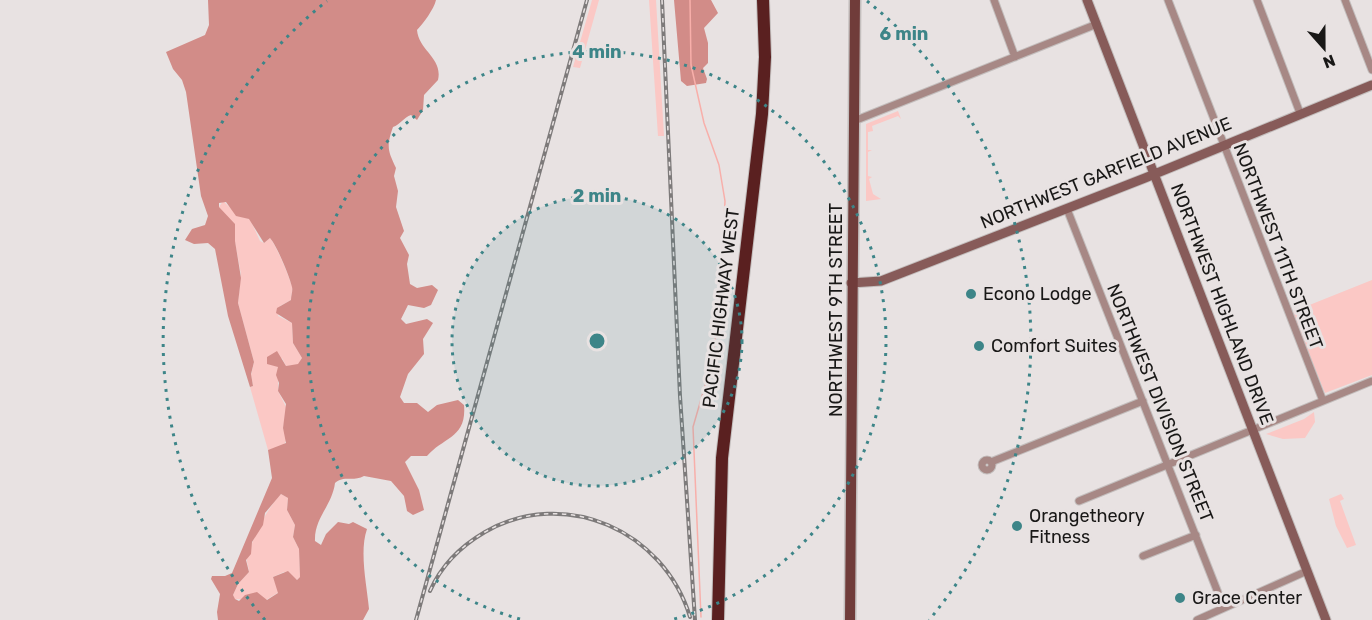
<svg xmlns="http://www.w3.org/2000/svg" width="1372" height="620" viewBox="0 0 1372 620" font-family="Rubik,sans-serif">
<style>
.green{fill:#fbc8c5}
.forest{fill:#d28c88;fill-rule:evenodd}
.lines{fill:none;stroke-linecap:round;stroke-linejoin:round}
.stream{stroke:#f8afaa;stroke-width:1.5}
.street-casing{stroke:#c3bebd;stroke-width:9}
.secondary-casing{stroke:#c3bebd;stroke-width:11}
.primary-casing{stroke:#c3bebd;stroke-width:13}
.highway-casing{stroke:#c3bebd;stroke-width:14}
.street{stroke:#a78885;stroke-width:7}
.secondary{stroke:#875b59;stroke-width:9}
.primary{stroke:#703c3a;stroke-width:10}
.highway{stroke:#5a2020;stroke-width:12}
.rail-casing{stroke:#7d7a7a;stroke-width:4}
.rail{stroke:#e8e2e2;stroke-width:1.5;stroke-dasharray:4.5;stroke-linecap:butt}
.ring{fill:none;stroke:#3d8588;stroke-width:3;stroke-dasharray:3 6}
.poi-dot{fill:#3d8588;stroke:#e8e2e2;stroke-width:2}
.labels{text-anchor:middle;stroke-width:6;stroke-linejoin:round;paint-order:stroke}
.street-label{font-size:18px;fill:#191817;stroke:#e8e2e2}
.poi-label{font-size:18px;fill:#191817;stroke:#e8e2e2;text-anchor:start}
.centre{fill:#3d8588;stroke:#e8e2e2;stroke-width:3}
.ring-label{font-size:18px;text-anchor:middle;font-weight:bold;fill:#3d8588;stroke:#e8e2e2;stroke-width:6;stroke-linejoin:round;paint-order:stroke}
</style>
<rect width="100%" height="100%" fill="#e8e2e2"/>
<path class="green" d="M592 0H599L580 68 573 67Z
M649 0H656L664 136H658Z
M898 111 901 119 898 116 872 126 873 131 868 132V150H872L868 152V176L872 177 869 179 873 194 881 199 866 201V124Z
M223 201 239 216 250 219 260 241 264 243 270 238C277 247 288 274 292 286 293 291 291 295 291 300L280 306 278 316 292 323 293 343 302 358 298 365 286 366 282 358 275 365 278 367V391L287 409 283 428 287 439 283 446 268 450 250 387 253 386 251 375 254 362 238 303 241 274 234 237 219 207Z
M1372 280V375L1325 393 1292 312Z
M1314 412 1315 422 1305 438 1283 439 1266 434 1304 419Z
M281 494 288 498 287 510 295 525 293 537 299 549 300 577 297 580 284 572 273 577 279 592 266 600 234 599 233 595 238 584 249 572C249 567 246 562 247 558 252 539 267 508 281 494Z
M1341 494 1344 499 1340 501 1356 545 1347 548 1336 526 1329 499Z"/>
<path class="forest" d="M208 0H436C434 9 423 24 417 30 419 51 443 58 438 80L424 95 423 110 417 120 411 115C404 117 400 125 393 127 386 147 388 151 396 168L394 176 398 191 396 207 404 231 400 238 409 255 407 264 410 284 417 288 432 285 438 290 431 305 424 308 408 305 401 319 406 324 427 319 433 323 423 339 424 354 408 374 400 397 404 403H417L428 412 437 405 458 400 464 405C467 438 443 437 427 456H411L405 462 419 490 424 510 413 515 407 511 404 496 391 481 364 476C354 482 343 475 335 483 332 506 314 518 315 541L321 545 326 534 338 522 349 524 353 522 367 529C359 552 367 586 369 609L363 620H218L217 612 220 594 211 579 212 576H225L232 573 272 478 268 450 286 443 283 428 286 404 278 391 279 383 276 375 278 367 267 364V357L277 351 286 366 298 364 302 358 293 343 292 323 276 313 277 308 291 300C291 295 293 291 292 287 289 275 277 246 270 238L264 243 249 219 236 216 226 202 219 203V207L235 224V241L241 278 238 303 254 362 251 374 253 386 250 387 228 316 215 249 208 243 194 244 185 240 192 229 205 225 208 216 201 196 186 92 182 80 173 69 166 52 205 35 209 25ZM281 494 288 498 287 510 295 525 293 537 299 549 300 577 297 580 288 571 273 577 278 593 267 600 257 592 245 595 239 601 235 599 233 595 238 584 249 572 246 560 251 554 252 542 263 525 265 513Z
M674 0H711L718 13 704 28 708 43V63L703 68 707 79 706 83 687 86 681 81Z"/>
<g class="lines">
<path class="stream" d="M690 0 691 65 704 123 719 165 725 201 720 299 713 358 693 427 701 617"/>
<g class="street-casing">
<path id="street" d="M994 0 1015 57
M1168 0 1323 401
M1257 0 1300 113
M1345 0 1372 70
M854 121 1097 24
M1067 209 1224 608
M982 465a5 5 0 1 1 10 0a5 5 0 1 1-10 0Z
M991 462 1143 401
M1079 501 1372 381
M1143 556 1196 535
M1197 620 1307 571"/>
</g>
<g class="secondary-casing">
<path id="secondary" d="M1087 0 1326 620
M851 283 881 281 1145 178 1372 85"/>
</g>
<g class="primary-casing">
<path id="primary" d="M850 620 855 0"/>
</g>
<g class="highway-casing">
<path id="highway" d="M718 620 722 458 762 114 765 57 763 0"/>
</g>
<use href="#street" class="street"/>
<use href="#secondary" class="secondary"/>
<use href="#primary" class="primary"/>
<use href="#highway" class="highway"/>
<g class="rail-casing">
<path id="rail" d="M662 0 680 396 695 620
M430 591C441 566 461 546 485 532 565 486 664 531 690 617
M416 620 587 0"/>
</g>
<use href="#rail" class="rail"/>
</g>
<circle cx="597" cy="341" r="145" fill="#3d8588" fill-opacity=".12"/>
<g class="ring">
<circle cx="597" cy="341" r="145"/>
<path d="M520 619A289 289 0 1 1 674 619"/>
<path d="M265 620A434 434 0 0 1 327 1M867 1A434 434 0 0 1 929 620"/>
</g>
<g class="poi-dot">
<circle cx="971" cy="294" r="6"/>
<circle cx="979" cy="346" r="6"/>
<circle cx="1017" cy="526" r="6"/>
<circle cx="1180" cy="598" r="6"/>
</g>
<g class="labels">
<g class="street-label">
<text transform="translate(1106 173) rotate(-22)" y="6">NORTHWEST GARFIELD AVENUE</text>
<text transform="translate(1278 246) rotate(69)" y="6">NORTHWEST 11TH STREET</text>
<text transform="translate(1222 304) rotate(69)" y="6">NORTHWEST HIGHLAND DRIVE</text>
<text transform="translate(721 308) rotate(-83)" y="6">PACIFIC HIGHWAY WEST</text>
<text transform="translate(836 310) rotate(-90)" y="6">NORTHWEST 9TH STREET</text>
<text transform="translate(1160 403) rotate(68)" y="6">NORTHWEST DIVISION STREET</text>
</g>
<g class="poi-label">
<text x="983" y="300">Econo Lodge</text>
<text x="991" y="352">Comfort Suites</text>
<text x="1029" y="522">Orangetheory<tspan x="1029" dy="21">Fitness</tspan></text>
<text x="1192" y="604">Grace Center</text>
</g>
</g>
<circle cx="597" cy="341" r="9" class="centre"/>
<g class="ring-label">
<text x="904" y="40">6 min</text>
<text x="597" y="58">4 min</text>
<text x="597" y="202">2 min</text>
</g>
<g transform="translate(1324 48) rotate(159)" stroke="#e8e2e2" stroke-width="4.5" paint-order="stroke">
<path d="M0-4.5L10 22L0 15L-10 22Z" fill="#191817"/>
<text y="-9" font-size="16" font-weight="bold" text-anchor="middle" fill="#191817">N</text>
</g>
</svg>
